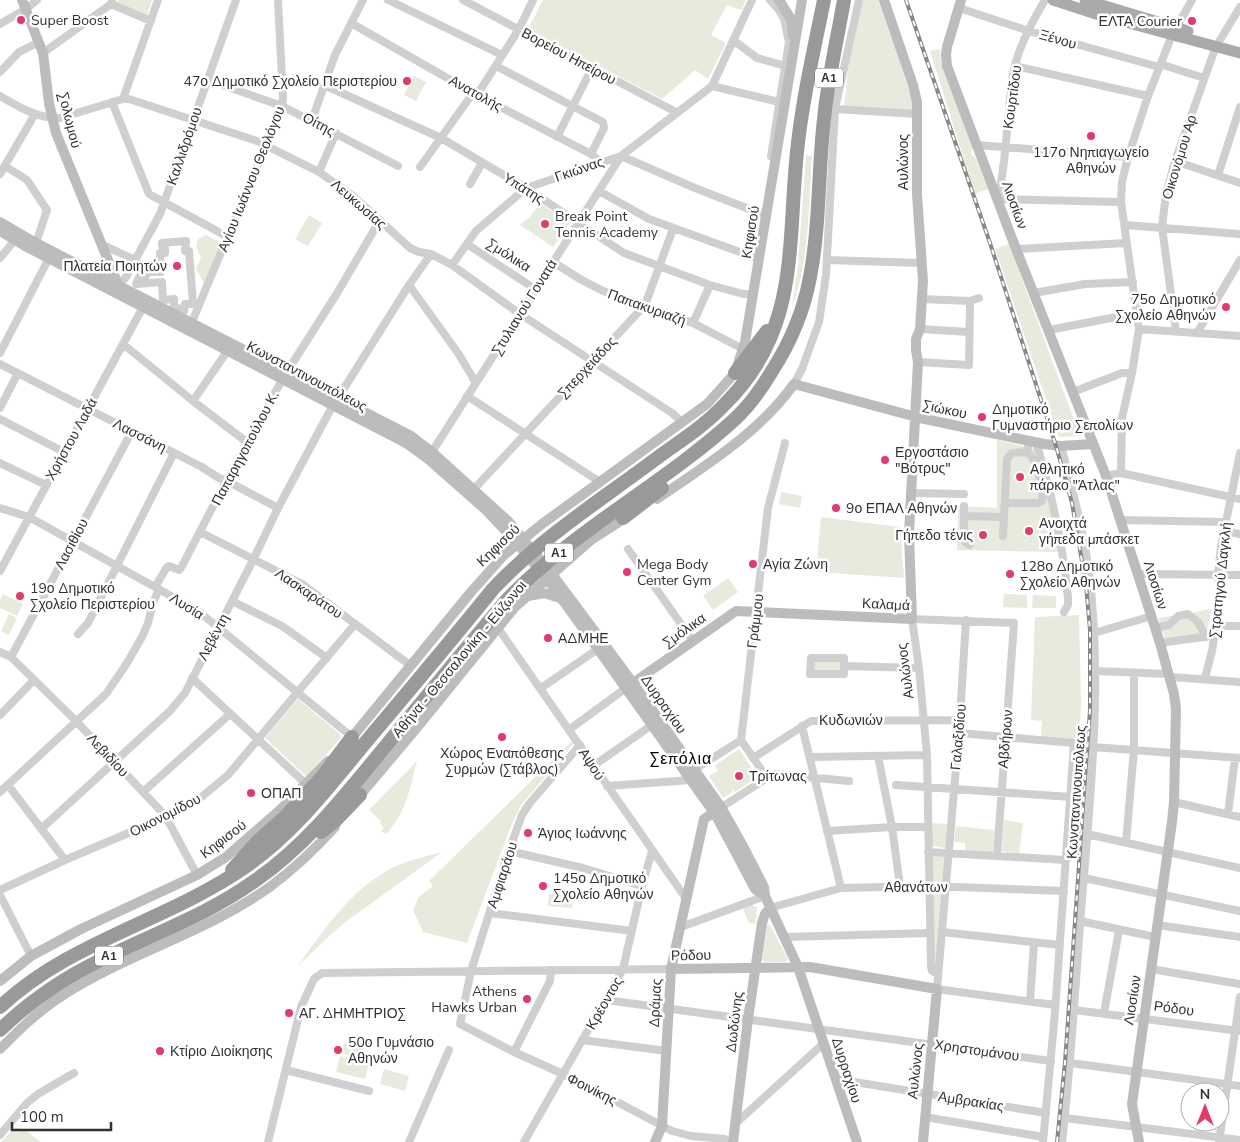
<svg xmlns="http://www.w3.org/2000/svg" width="1240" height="1142" viewBox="0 0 1240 1142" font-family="'Nunito Sans',sans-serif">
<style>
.green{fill:#e7ebdd}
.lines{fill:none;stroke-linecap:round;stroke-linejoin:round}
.street{stroke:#cfcfcf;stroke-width:8}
.secondary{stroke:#bcbcbc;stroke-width:10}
.primary{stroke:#aaa;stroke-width:11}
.highway{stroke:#999;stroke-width:14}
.rail-casing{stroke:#878787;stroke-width:4}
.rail{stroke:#fff;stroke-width:2;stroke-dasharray:5.5;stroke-linecap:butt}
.poi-dot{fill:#e23b6a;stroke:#fff;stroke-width:2}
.labels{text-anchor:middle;stroke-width:5;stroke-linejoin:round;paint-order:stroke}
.shield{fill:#fff;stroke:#707070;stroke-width:1}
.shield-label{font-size:12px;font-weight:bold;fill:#323232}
.poi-label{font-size:14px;fill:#323232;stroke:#fff;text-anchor:start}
.street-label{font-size:14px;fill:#323232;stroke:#fff}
.quarter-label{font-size:16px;letter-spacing:1px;fill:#000;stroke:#fff}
</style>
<rect width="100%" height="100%" fill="#fff"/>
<path class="green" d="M118 0H152L147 15 117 3Z
M543 0H745V2L742 10 727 5 711 35 726 43 708 79 695 70 662 99 528 29Z
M862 0H880L912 100V113L844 107 848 69Z
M940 49 941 61 944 73 973 146 971 154 976 159 988 189 975 194 930 51Z
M414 76 426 82 416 101 404 95Z
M806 155 812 156C809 204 809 263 792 307L798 265Z
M540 203 570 223 553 247 520 225 530 217Z
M309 215 322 223 308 246 295 239Z
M206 235 219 242 220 245 204 283 196 269 201 258 196 246 198 239Z
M1009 244 1080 436 1059 437 995 249Z
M997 440 1036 449 1056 529 1060 552 957 550 958 506 997 508Z
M781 492 802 496 800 508 779 504Z
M821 517 900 527 904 578 816 572Z
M728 578 738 592 713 610 703 596Z
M3 594 23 604 17 616 0 608V600Z
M1004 594 1027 595V608L1003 607Z
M1033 595 1056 596V608H1032Z
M1212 609 1206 634 1165 639 1158 618Z
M9 614 17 618 9 635 1 631Z
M1079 615 1081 704 1079 740 1041 737 1042 721 1031 720 1035 617Z
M814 661H840V672H814Z
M298 699 341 735V738L306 776 265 738Z
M573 740 575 742 521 805 511 826 467 943 423 932 413 910 419 897 433 886 429 881Z
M739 749 756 775 754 777 755 779 735 792 733 789 732 791 733 792 723 798 709 776 718 771 715 765Z
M417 761C410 788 406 814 386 834L381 831 384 828 380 824 381 821 369 810Z
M1004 820 1023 823 1019 854 1002 851Z
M931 823 947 824 945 848 932 846Z
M956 826 995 830 993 851 990 853 965 850V843L954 842Z
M442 852 344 923 327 938 298 966C325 928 352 888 394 867 410 860 426 856 442 852Z
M932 856 944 857 943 884 932 883Z
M930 892H942L935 966H934Z
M549 894 573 896 572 908 548 906Z
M750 905 757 907 756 922 754 924 749 923 742 907Z
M767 924 770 925 788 959 786 962H765L762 960Z
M344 1043 363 1048 360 1058 341 1053Z
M340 1056 369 1063 365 1079 336 1072Z
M384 1069 409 1076 405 1091 380 1084Z
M16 1128 24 1129 41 1142H1L12 1130Z"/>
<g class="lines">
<path class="street" d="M388 0 502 55
M463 0 676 112
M770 0 779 10 784 19 789 42 771 156
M1045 0C1033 20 1017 51 1013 74 1007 115 1007 158 998 199L1121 202
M111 4 151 21
M959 8 1029 31 1159 67
M351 23 477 95 591 154 601 162
M0 24 26 9 37 0
M733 40 757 58 786 66
M1220 40 1240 7
M43 53 111 4 112 0
M1160 64 1204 78
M496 66 603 122 604 128 591 154
M1015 66 1148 96
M0 72 19 52 39 42
M208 80 282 106 398 166
M324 85 441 138 526 188 624 253 710 285 743 294H753
M712 86 779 102
M477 95 519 29 533 0
M0 96C19 107 38 119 60 118L123 99H129L257 141 319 172 353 196 410 248 419 252 431 254 452 265 520 314 672 413 682 422
M123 99 158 0
M112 102 149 194 228 237
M835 109 917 114
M312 120 335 55 363 0
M557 137 592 68
M977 145 1128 157
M621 156 695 188 767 216
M1175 161 1240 183
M5 166 27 180 47 210 36 243
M420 167 473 93
M319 172 336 133
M0 174 35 114
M1218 175 1240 107
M470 184 482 163
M599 191 649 219 759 259
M1125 225 1240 234
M186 241 185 251H189L193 304H185L184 311 174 306V299L163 300 162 282 136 284 139 277 146 276 148 272H161L160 253H165V249H163L162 243Z
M101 244 135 260
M467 244 535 289
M1016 249 1127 243
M0 258 15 240
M827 260 921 263
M553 262 580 279 603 291 693 323 743 349
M452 265 476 231 526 188 621 156
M119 285 126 277 160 214 236 0
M409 285 458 353 476 383
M1034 293 1085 284 1133 282
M922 299 970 301 979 298
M192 322 282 106 283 98 278 0
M693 323 710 285
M920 329 969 332
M1139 329 1240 336
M1049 330 1137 313
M1176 331 1162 227 1166 194 1175 161 1216 46
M1197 333 1240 260
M123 344 193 401 248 443
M0 353 49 258
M918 362 969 365 970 301
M0 364 200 466 219 478 227 481 278 508
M794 384 802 369 819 322 826 275 835 109 859 0
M1073 392 1122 373H1132
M467 396 600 482
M338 398 409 285 431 254
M193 401 228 350
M0 408 18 373
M0 419 64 452
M1036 442C1052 494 1063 545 1068 598V605L1064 612
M1061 446C1072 488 1083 529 1089 572 1103 685 1090 799 1081 912 1075 989 1071 1065 1062 1142
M430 455 621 156 712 86 752 0
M0 463 46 485
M1121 473 1122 418 1132 373 1139 329 1121 202 1122 182 1128 157 1148 96 1172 35 1192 0
M1106 476 1121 473 1240 499
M474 489 645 305 673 229
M910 493 964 494
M1006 503H1037L1042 501C1044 490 1036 457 1027 452
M964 506V538L965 542 970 545
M0 508 29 517 198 611 352 737
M964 516 1004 517
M1120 520 1225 522
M1224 531 1240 534
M200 532 302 584 411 666
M1003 536 1007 459 1012 453 1027 452 1029 441
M628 549 693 641
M0 571 143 307
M1139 574 1240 575
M155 587 167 567 169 566 179 570 181 568 223 487 283 378 336 295 380 220
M232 601 282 626 327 658
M966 620 959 733 937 989 1055 1005
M1216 626H1240
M498 628 687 900
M1155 628 1169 625 1178 616 1188 614 1198 622 1206 637
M1094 633 1152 616
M78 634 88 623 174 453
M1160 643 1210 636
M0 652 11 657 76 721 159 809 166 817 197 875
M11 657 132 431
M811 658H844V674H810Z
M844 666 919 668
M1096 671 1169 674
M1170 677 1240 682
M192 678 305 783
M1205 678 1212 651 1220 599 1218 575 1221 546 1240 453
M541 688 598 649
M0 715 34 680
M802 726 841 888
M570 729 626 688
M959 733 1074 743 1055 1012 1043 1142
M580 745 529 804 522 815 509 851 471 971 460 1024 514 1052 572 1078 672 1131 691 1136 725 1139 727 1142
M1093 747 1240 758
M878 756 892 827 900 886
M811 757 927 755
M753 758 811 721 960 720
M593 766 652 725
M694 770 741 740
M767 778 741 740 768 508 785 443
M8 785 65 860
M896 785 1071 797
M607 786 691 780
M0 792 106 694 127 663 142 637 148 623 153 603 159 589
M143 792 230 714
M1174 802 1240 817
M717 810 767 778 775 774 849 781
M1228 814 1235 758
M41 829 170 711 185 693 254 558 278 508 333 405
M827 831 892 827H927
M1087 834 1240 868
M1126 843 1134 749V673
M509 851 583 868 642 886
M928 852 1066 860
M1084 878 1240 911
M0 890 65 860 166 817 199 799 228 775 355 624
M0 895 31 956
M770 908 841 888 928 886 1064 891
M490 913 632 931
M1080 921 1155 937
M1157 925 1240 937
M681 927 765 896
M942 932 1060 945
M785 937 930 933
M1151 969 1240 984
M938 974 932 971 931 967 927 755 919 668 912 619 1014 623 997 856
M606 1000 1051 1061
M1030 1001 1034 943
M1074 1010 1240 1031
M1104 1013 1119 930
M582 1040 667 1051
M514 1052 550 981 551 970
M1071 1063 1240 1086
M286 1070 369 1091
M836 1079 1046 1113
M925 1117 1043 1137
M1065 1118 1240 1140
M736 1123 824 1043
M0 1135 27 1103 38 1094 74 1073
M268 1142 301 1007 314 979 322 973 671 969
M409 1142 449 1050
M524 1142 623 969 642 886 652 851
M1219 1142 1240 997"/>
<path class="secondary" d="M22 0 43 53 49 103 56 133 119 287
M779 0 791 19 793 36
M961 0 947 47 946 55 947 66 1016 249 1106 476 1160 643 1174 694 1176 709 1174 802 1172 822 1132 1104 1139 1142
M0 222 36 243 411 436 432 452 508 521 552 574 633 683 721 807 744 848 764 887 765 896 798 967 857 1142
M0 231 25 246 406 443 428 459 486 510 517 543 551 584 598 649 705 800 714 812 755 889 765 896
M657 499C706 465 759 433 794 384L920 418 1044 444 1061 446 1093 444
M528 596 544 593 560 598
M633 683 736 611 912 619 909 534 918 362 916 350V339L920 329 923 281 917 194V102L913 85 884 0
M349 741 471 592 504 555 542 524 707 404 735 373 745 342 802 0
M356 800 415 730 515 607 591 540 628 516
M671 969 810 967 937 989 923 1142
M0 981 31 956 81 929 197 875 226 857 281 809 328 761
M0 1049C18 1031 35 1014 57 999 124 954 205 934 271 886 294 869 315 849 335 827
M655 1142 662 1126 671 969 704 819 714 812
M733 1142 748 1019 762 923 765 914 770 908"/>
<path class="primary" d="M1053 0 1099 15 1240 53
M1085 0 1188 31"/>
<path class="highway" d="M735 373 767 331
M623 518 662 488
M321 832 336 820 360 795
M232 870 259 840 284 818 322 777 352 737
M0 1007C70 941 167 921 245 867 293 834 328 788 365 743 408 692 451 641 493 589 542 537 604 498 661 455 682 440 705 425 723 406 800 331 787 249 797 152 802 101 814 50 824 0
M0 1030C29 1002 62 979 99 961 152 934 208 915 256 880 305 846 342 799 380 753 421 703 463 652 505 602 573 530 663 485 735 419 750 405 762 388 772 371 790 343 804 310 810 277 820 225 818 171 824 119 828 79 837 40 844 0"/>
<g class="rail-casing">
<path id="rail" d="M906 0 990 243 1056 446 1072 503 1086 585 1090 630V710L1065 1062 1057 1142"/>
</g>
<use href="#rail" class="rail"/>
</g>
<g class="poi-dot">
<circle cx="21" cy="20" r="5"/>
<circle cx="1192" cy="21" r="5"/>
<circle cx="407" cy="81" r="5"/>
<circle cx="1091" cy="136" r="5"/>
<circle cx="545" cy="224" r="5"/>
<circle cx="177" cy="266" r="5"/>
<circle cx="1226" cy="307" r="5"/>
<circle cx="982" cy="417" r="5"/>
<circle cx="885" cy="460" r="5"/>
<circle cx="1020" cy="477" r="5"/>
<circle cx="836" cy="508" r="5"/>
<circle cx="1029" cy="531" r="5"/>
<circle cx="983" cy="535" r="5"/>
<circle cx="753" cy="564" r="5"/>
<circle cx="627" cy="572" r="5"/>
<circle cx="1010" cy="574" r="5"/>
<circle cx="20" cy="596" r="5"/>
<circle cx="548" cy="638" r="5"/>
<circle cx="502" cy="737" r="5"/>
<circle cx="739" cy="776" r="5"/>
<circle cx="251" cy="793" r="5"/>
<circle cx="528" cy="833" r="5"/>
<circle cx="543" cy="886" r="5"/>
<circle cx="527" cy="999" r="5"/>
<circle cx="289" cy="1013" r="5"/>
<circle cx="338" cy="1050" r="5"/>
<circle cx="160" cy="1051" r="5"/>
</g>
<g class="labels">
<g class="shield">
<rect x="815" y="68.5" width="28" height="19" rx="4"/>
<rect x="545" y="543.5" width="28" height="19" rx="4"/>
<rect x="95" y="946.5" width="28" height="19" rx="4"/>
</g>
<g class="shield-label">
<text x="829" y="82">Α1</text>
<text x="559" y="557">Α1</text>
<text x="109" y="960">Α1</text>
</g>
<g class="poi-label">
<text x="31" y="25">Super Boost</text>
<text x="1182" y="26" text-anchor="end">ΕΛΤΑ Courier</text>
<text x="397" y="86" text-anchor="end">47ο Δημοτικό Σχολείο Περιστερίου</text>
<text x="1091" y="157" text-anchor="middle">117ο Νηπιαγωγείο<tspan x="1091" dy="16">Αθηνών</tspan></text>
<text x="555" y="221">Break Point<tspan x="555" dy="16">Tennis Academy</tspan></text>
<text x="167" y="271" text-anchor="end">Πλατεία Ποιητών</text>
<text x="1216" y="304" text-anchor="end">75ο Δημοτικό<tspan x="1216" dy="16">Σχολείο Αθηνών</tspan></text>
<text x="992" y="414">Δημοτικό<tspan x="992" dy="16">Γυμναστήριο Σεπολίων</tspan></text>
<text x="895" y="457">Εργοστάσιο<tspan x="895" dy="16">"Βότρυς"</tspan></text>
<text x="1030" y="474">Αθλητικό<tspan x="1030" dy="16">πάρκο "Άτλας"</tspan></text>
<text x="846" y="513">9ο ΕΠΑΛ Αθηνών</text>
<text x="1039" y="528">Ανοιχτά<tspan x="1039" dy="16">γήπεδα μπάσκετ</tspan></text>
<text x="973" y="540" text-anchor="end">Γήπεδο τένις</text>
<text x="637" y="569">Mega Body<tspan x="637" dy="16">Center Gym</tspan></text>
<text x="763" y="569">Αγία Ζώνη</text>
<text x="1020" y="571">128ο Δημοτικό<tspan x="1020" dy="16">Σχολείο Αθηνών</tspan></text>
<text x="30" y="593">19ο Δημοτικό<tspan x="30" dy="16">Σχολείο Περιστερίου</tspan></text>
<text x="558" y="643">ΑΔΜΗΕ</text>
<text x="502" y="758" text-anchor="middle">Χώρος Εναπόθεσης<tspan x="502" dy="16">Συρμών (Στάβλος)</tspan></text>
<text x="749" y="781">Τρίτωνας</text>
<text x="261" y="798">ΟΠΑΠ</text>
<text x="538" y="838">Άγιος Ιωάννης</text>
<text x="553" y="883">145ο Δημοτικό<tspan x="553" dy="16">Σχολείο Αθηνών</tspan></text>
<text x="517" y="996" text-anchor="end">Athens<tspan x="517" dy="16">Hawks Urban</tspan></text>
<text x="299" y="1018">ΑΓ. ΔΗΜΗΤΡΙΟΣ</text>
<text x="348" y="1047">50ο Γυμνάσιο<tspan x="348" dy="16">Αθηνών</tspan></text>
<text x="170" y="1056">Κτίριο Διοίκησης</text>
</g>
<g class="street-label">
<text transform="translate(1058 39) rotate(16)" y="5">Ξένου</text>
<text transform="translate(569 56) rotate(28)" y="5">Βορείου Ηπείρου</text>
<text transform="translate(476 93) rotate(29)" y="5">Ανατολής</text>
<text transform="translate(1012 97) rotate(-82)" y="5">Κουρτίδου</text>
<text transform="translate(70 120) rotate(76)" y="5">Σολωμού</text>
<text transform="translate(319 124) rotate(28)" y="5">Οίτης</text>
<text transform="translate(184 146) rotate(-71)" y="5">Καλλιδρόμου</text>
<text transform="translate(1179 157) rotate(-73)" y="5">Οικονόμου Αρ</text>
<text transform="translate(903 162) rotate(-90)" y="5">Αυλώνος</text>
<text transform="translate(579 169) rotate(-19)" y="5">Γκιώνας</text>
<text transform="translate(251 179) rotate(-68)" y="5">Αγίου Ιωάννου Θεολόγου</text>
<text transform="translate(524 188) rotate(32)" y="5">Υπάτης</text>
<text transform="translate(359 204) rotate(41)" y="5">Λευκωσίας</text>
<text transform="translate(1015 205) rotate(70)" y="5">Λιοσίων</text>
<text transform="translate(750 232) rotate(-81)" y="5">Κηφισού</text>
<text transform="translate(509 255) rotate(33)" y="5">Σμόλικα</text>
<text transform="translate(524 307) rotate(-58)" y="5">Στυλιανού Γονατά</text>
<text transform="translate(647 307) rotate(20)" y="5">Παπακυριαζή</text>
<text transform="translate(587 367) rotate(-47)" y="5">Σπερχειάδος</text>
<text transform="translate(307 376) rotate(28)" y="5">Κωνσταντινουπόλεως</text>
<text transform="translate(945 409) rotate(12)" y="5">Σιώκου</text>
<text transform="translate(140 435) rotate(27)" y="5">Λασσάνη</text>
<text transform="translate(71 439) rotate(-61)" y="5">Χρήστου Λαδά</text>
<text transform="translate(245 448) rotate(-62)" y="5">Παπαρηγοπούλου Κ.</text>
<text transform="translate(71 544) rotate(-62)" y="5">Λασιθίου</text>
<text transform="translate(498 545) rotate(-44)" y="5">Κηφισού</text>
<text transform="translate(1220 580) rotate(-84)" y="5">Στρατηγού Δαγκλή</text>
<text transform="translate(1156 585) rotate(72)" y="5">Λιοσίων</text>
<text transform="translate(309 593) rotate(34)" y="5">Λασκαράτου</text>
<text transform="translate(886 604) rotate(3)" y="5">Καλαμά</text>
<text transform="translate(187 606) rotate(32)" y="5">Λυσία</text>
<text transform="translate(755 621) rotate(-83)" y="5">Γράμμου</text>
<text transform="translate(684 630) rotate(-35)" y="5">Σμόλικα</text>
<text transform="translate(213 637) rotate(-62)" y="5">Λεβέντη</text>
<text transform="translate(459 659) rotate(-50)" y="5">Αθήνα - Θεσσαλονίκη - Εύζωνοι</text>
<text transform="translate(905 671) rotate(-97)" y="5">Αυλώνος</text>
<text transform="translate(664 704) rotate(55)" y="5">Δυρραχίου</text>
<text x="851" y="725">Κυδωνιών</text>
<text transform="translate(958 737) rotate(-85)" y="5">Γαλαξιδίου</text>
<text transform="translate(1005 739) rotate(-85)" y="5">Αβδήρων</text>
<text transform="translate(108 755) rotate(47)" y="5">Λεβιδίου</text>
<text transform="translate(592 764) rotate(57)" y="5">Αψού</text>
<text transform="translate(1076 792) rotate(-86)" y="5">Κωνσταντινουπόλεως</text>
<text transform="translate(165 815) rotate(-27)" y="5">Οικονομίδου</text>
<text transform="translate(223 839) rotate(-37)" y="5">Κηφισού</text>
<text transform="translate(502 875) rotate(-72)" y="5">Αμφιαράου</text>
<text x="916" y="892">Αθανάτων</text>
<text transform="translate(691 955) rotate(-1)" y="5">Ρόδου</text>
<text transform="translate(1132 1000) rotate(-81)" y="5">Λιοσίων</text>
<text transform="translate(604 1003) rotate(-60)" y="5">Κρέοντος</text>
<text transform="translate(655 1003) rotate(-87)" y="5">Δράμας</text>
<text transform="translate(1174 1008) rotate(8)" y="5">Ρόδου</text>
<text transform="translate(734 1022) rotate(-83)" y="5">Δωδώνης</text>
<text transform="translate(977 1050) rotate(8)" y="5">Χρηστομάνου</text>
<text transform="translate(847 1070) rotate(72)" y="5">Δυρραχίου</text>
<text transform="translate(915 1071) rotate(-84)" y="5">Αυλώνος</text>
<text transform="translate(592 1089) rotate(27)" y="5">Φοινίκης</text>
<text transform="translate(971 1101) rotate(9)" y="5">Αμβρακίας</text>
</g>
<g class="quarter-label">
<text x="681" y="764">Σεπόλια</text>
</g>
</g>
<g transform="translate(1205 1107)"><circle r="24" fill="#ffffff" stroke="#adadad"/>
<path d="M0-4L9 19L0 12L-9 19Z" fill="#e23b6a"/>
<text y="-8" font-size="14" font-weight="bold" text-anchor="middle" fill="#323232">N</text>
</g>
<path d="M12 1122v8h99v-8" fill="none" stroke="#323232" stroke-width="2.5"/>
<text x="20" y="1122" font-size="15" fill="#323232" stroke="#ffffff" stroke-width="4" paint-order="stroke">100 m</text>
</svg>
